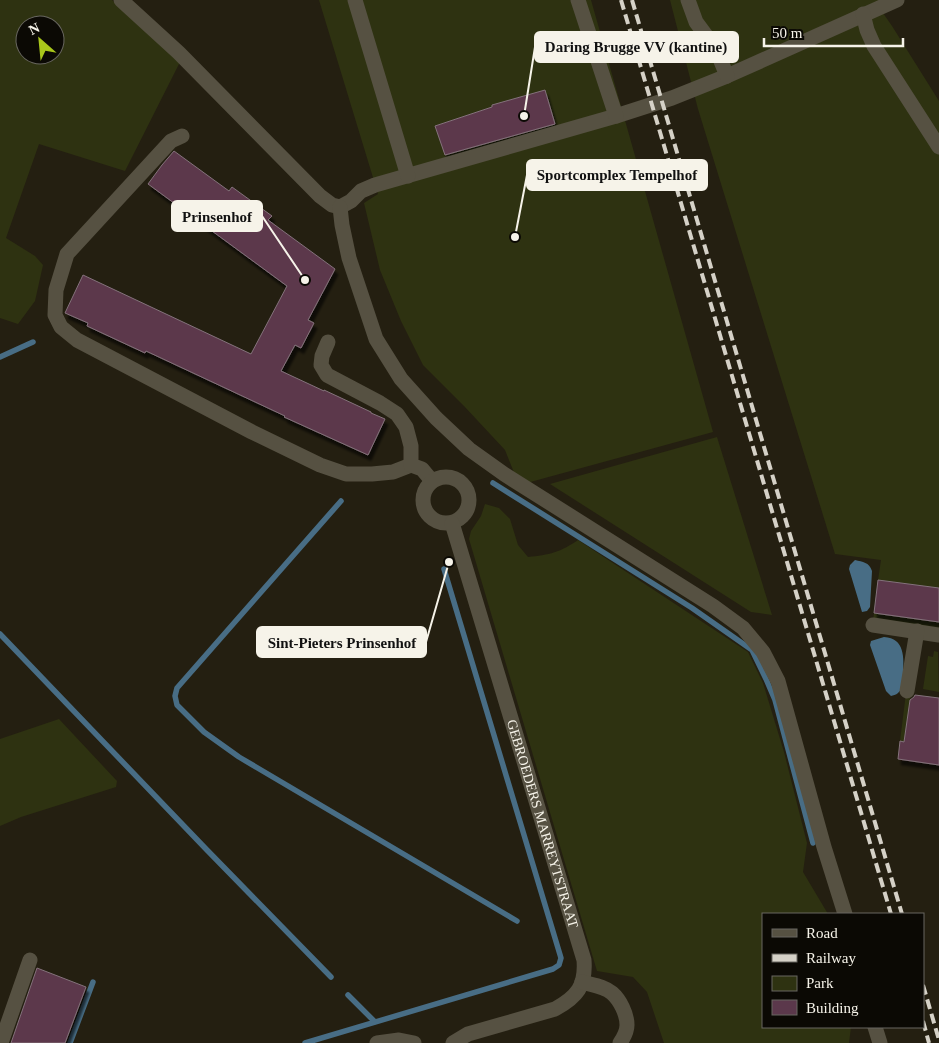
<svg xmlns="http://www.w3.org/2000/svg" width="939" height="1043" viewBox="0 0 939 1043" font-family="Georgia,serif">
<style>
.green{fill:#2e3211;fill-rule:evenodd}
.water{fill:#486d85}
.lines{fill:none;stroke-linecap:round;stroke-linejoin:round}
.stream{stroke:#486d85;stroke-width:5.5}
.building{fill:#5b384b;stroke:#84727b;filter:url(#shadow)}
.minor{stroke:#565142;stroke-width:15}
.rail{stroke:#d5d1c7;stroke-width:4;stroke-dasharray:10 5;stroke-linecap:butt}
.labels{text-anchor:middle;stroke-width:4.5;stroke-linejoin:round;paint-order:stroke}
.street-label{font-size:14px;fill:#f6f3e9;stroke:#0b0904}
.leader{fill:none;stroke:#f6f3e9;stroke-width:2}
.callout-dot{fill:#f6f3e9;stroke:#0b0904;stroke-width:2}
.callout{fill:#f6f3e9;stroke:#f6f3e9;stroke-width:2}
.callout-label{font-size:15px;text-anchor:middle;font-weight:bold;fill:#111}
</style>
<defs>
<filter id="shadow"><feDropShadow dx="3" dy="5.5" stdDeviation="1" flood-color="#0009"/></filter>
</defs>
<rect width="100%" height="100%" fill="#241f11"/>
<path class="green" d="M0 0H112L180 62 125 171 39 144 6 238 35 256 43 265 35 301 18 324 0 318ZM25 25H55V55H25Z
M319 0H591L713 432 523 484 517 480 505 450 464 406 423 365 401 321 380 270 364 203 378 194Z
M670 0H882L876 3 892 26 939 101V588L878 580 881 560 835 554 698 109Z
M717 437 772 615 751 612 550 484Z
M485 504 499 508 510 519 518 545 528 557C549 555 561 552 578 540L748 652 763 683 784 752 807 843 803 872 828 914H763V1027H851L849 1043H664L647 992 633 977 597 971 469 539 471 531 481 516Z
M874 613 939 622V631L873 622Z
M938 650 939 692 923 689 928 656 933 657 934 651 938 652Z
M906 693 911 694 907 724 939 747 900 741Z
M59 719 117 781 116 787 21 817 0 826V739Z"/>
<path class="water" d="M855 560C863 562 869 562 872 571L870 607 867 611 862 612 849 569 850 565Z
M884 637C905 638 904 658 903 674 903 680 903 689 898 693 896 695 893 695 891 696L886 691 870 645 871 641Z"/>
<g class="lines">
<path class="stream" d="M0 357 33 342
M493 483 692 608 752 650 766 679 775 700 813 843
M341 501 177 688 175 696 177 705 204 732 239 757 517 921
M0 634 206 849 331 977
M348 995 375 1022
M70 1043 93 982
M305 1043 553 969 559 965 561 958 444 569"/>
</g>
<path class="building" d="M545 90 555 124 445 155 435 126 492 107V105Z
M174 151 229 191 232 187 272 216 268 220 335 269 308 320 314 323 301 348 295 345 281 371 324 391V390L371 412V413L385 419 368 455 284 417 285 416 146 351 145 353 87 326 88 323 65 313 83 275 251 354 287 286 148 184 162 165Z
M878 580 939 588V622L874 613Z
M915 695 939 698V765L898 759 900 741 904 742 910 700 914 697Z
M37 968 86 987 65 1043H11Z"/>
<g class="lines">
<g class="minor">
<path d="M121 0 179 53 320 196 332 205 340 207 351 201 361 191 375 185 616 116 672 98 727 76 897 0"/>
<path d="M355 0 408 176"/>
<path d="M578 0 616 116"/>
<path d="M688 0 696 22 716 49 727 76"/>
<path d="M863 14 867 30 874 46 939 147"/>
<path d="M182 136 171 141 67 254 56 290 55 315 61 327 77 340 252 432 320 465 346 474H372L393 472 411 465"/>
<path d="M340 207 342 225 349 258 376 339 401 379 436 418 469 449 504 474 713 606 743 628 763 652 778 681 824 847 845 914"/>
<path d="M328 342 322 356 321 365 327 375 380 403 397 414 406 427 411 446V465L422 469 432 481"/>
<circle cx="446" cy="500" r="23"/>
<path id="s1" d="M452 523 584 960C586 986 577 997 555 1009L468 1034 453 1043"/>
<path d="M873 625 939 635"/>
<path d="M907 691 917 631"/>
<path d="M582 982C592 985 604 986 612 993 620 1000 627 1014 627 1025 627 1032 624 1037 620 1043"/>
<path d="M875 1027 880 1043"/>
<path d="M1 1043 30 960"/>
<path d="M377 1043 399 1040 414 1043"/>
</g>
<path class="rail" d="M621 0 891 914
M632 0 902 914
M923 985 939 1040
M923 1021 929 1043"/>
</g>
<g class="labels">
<g class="street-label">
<text dy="5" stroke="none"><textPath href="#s1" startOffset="314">GEBROEDERS MARREYTSTRAAT</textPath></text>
</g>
</g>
<path class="leader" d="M524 116L535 47M515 237L527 175M305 280L262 216M449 562L426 642"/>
<g class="callout-dot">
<circle cx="524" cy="116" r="5"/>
<circle cx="515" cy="237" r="5"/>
<circle cx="305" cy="280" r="5"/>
<circle cx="449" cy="562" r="5"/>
</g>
<g class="callout">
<rect x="535" y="32" width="203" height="30" rx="5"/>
<rect x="527" y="160" width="180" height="30" rx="5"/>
<rect x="172" y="201" width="90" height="30" rx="5"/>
<rect x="257" y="627" width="169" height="30" rx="5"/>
</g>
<g class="callout-label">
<text x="636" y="52">Daring Brugge VV (kantine)</text>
<text x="617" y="180">Sportcomplex Tempelhof</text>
<text x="217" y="222">Prinsenhof</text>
<text x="342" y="648">Sint-Pieters Prinsenhof</text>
</g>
<rect x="762" y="913" width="162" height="115" fill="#0b0904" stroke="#696760"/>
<rect x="772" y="929" width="25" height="8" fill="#565142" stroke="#696760"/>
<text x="806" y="938" font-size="15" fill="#f6f3e9">Road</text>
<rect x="772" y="954" width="25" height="8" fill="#d5d1c7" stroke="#696760"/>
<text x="806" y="963" font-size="15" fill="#f6f3e9">Railway</text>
<rect x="772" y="976" width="25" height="15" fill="#2e3211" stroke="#696760"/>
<text x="806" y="988" font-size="15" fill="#f6f3e9">Park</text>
<rect x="772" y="1000" width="25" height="15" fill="#5b384b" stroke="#696760"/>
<text x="806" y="1013" font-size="15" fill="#f6f3e9">Building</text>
<g transform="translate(40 40) rotate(333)"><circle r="24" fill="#0b0904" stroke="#696760"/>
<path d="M0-4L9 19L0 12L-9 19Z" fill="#a9c71b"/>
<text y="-8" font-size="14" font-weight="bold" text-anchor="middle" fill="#f6f3e9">N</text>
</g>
<path d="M764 38v8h139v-8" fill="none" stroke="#f6f3e9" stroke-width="2.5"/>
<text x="772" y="38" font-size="15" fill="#f6f3e9" stroke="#0b0904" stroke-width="4" paint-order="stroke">50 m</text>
</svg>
